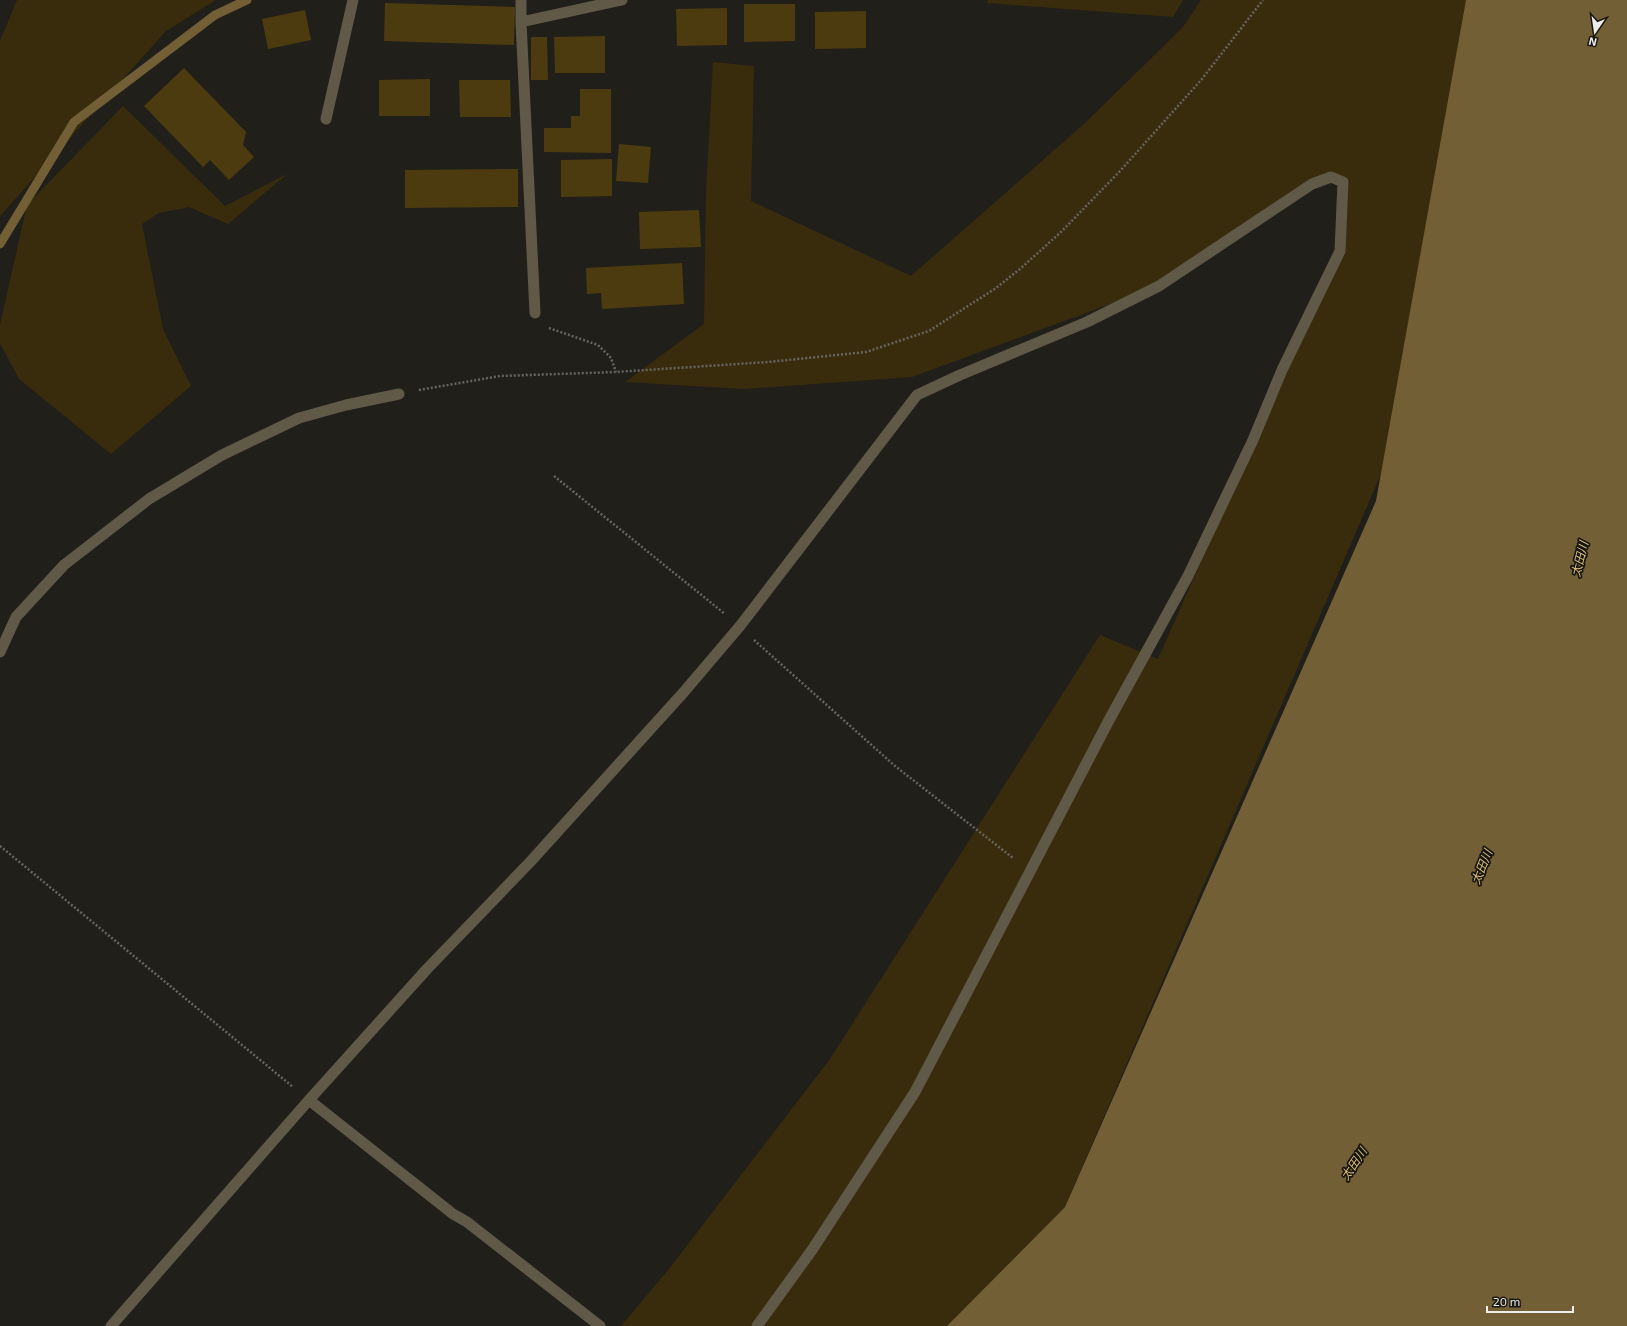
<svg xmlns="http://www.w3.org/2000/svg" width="1627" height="1326" viewBox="0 0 1627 1326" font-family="'Exo 2','Noto Sans JP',sans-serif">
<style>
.green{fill:#392c0d}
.water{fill:#725f36}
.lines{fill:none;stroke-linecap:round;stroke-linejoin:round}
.stream{stroke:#725f36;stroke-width:9}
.building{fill:#4d3b10}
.path{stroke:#676560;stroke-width:2.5;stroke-dasharray:2 2;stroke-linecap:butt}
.minor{stroke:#615948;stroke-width:11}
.labels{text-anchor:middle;stroke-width:3.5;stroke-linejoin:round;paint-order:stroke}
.water-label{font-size:12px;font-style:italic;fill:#ddbf7a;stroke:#181611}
</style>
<rect width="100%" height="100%" fill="#211f1a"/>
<path class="green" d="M17 0H216L166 31 0 216V41Z
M988 0H1183L1173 17 987 3Z
M1201 0H1494L1488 38 1381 474 1065 1207 947 1326H621L669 1269 830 1059 1100 635 1158 659 1316 300 1340 251 1343 182 1331 177 1159 286 912 377 743 389 625 382 704 324 706 192 713 62 754 66 751 201 911 276 1085 123 1183 27Z
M123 106 225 206 287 174 228 224 189 207 159 213 142 224 163 329 191 386 111 454 19 379 0 343V325L27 205Z"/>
<path class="water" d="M1466 0H1627V1326H947L1065 1207 1376 501Z"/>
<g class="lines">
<path class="stream" d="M0 244 74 122 215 15 247 0"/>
</g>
<path class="building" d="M385 3 515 7 514 45 384 41Z
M744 4H795V41L744 42Z
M727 8V45L677 46 676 9Z
M305 10 311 40 268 49 262 19Z
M866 11V48L815 49V12Z
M605 36V73H555L554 37Z
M531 37H547L548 80H531Z
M184 68 246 132 243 145 254 157 229 180 210 160 203 167 144 106Z
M430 79V116H379V80Z
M459 80H510L511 117H460Z
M580 89H611V153L544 152V128H571V116H580Z
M619 144 651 147 648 183 616 181Z
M612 159V196L561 197V160Z
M518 169V207L405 208V170Z
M699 210 701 247 640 249 639 212Z
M682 263 684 304 602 309 601 293 587 294 586 268Z"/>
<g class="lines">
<path class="path" d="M549 328 598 345 611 358 616 372
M419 390 500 376 616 372 768 362 866 352 929 331 996 288 1020 269 1061 232 1121 170 1202 79 1263 0
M554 476 725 614
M754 640 895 766 1013 858
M0 846 293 1087"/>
<path class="minor" d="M521 0V22L622 0
M521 22 535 313
M326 119 353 0
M0 652 16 617 64 565 149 499 222 455 299 418 346 405 399 394
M309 1100 453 1214 467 1222 600 1326
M111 1326 309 1100 427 969 531 861 683 693 740 626 917 395 960 375 1087 322 1159 286 1312 184 1331 177 1343 182 1340 251 1282 370 1253 440 1188 576 1108 722 915 1092 812 1250 757 1326"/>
</g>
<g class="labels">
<g class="water-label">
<text transform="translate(1580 559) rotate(-76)" y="4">太田川</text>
<text transform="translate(1482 867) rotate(-68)" y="4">太田川</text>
<text transform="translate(1354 1164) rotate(-56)" y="4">太田川</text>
</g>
</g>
<g transform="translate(1595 32) rotate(193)" stroke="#181611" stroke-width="3" paint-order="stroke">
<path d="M0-3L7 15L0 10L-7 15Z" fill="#efede9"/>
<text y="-6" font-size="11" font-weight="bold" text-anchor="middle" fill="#efede9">N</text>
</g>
<path d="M1487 1306v6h86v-6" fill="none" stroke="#efede9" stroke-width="2"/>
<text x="1493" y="1306" font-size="12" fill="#efede9" stroke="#181611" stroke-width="3" paint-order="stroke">20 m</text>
</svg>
